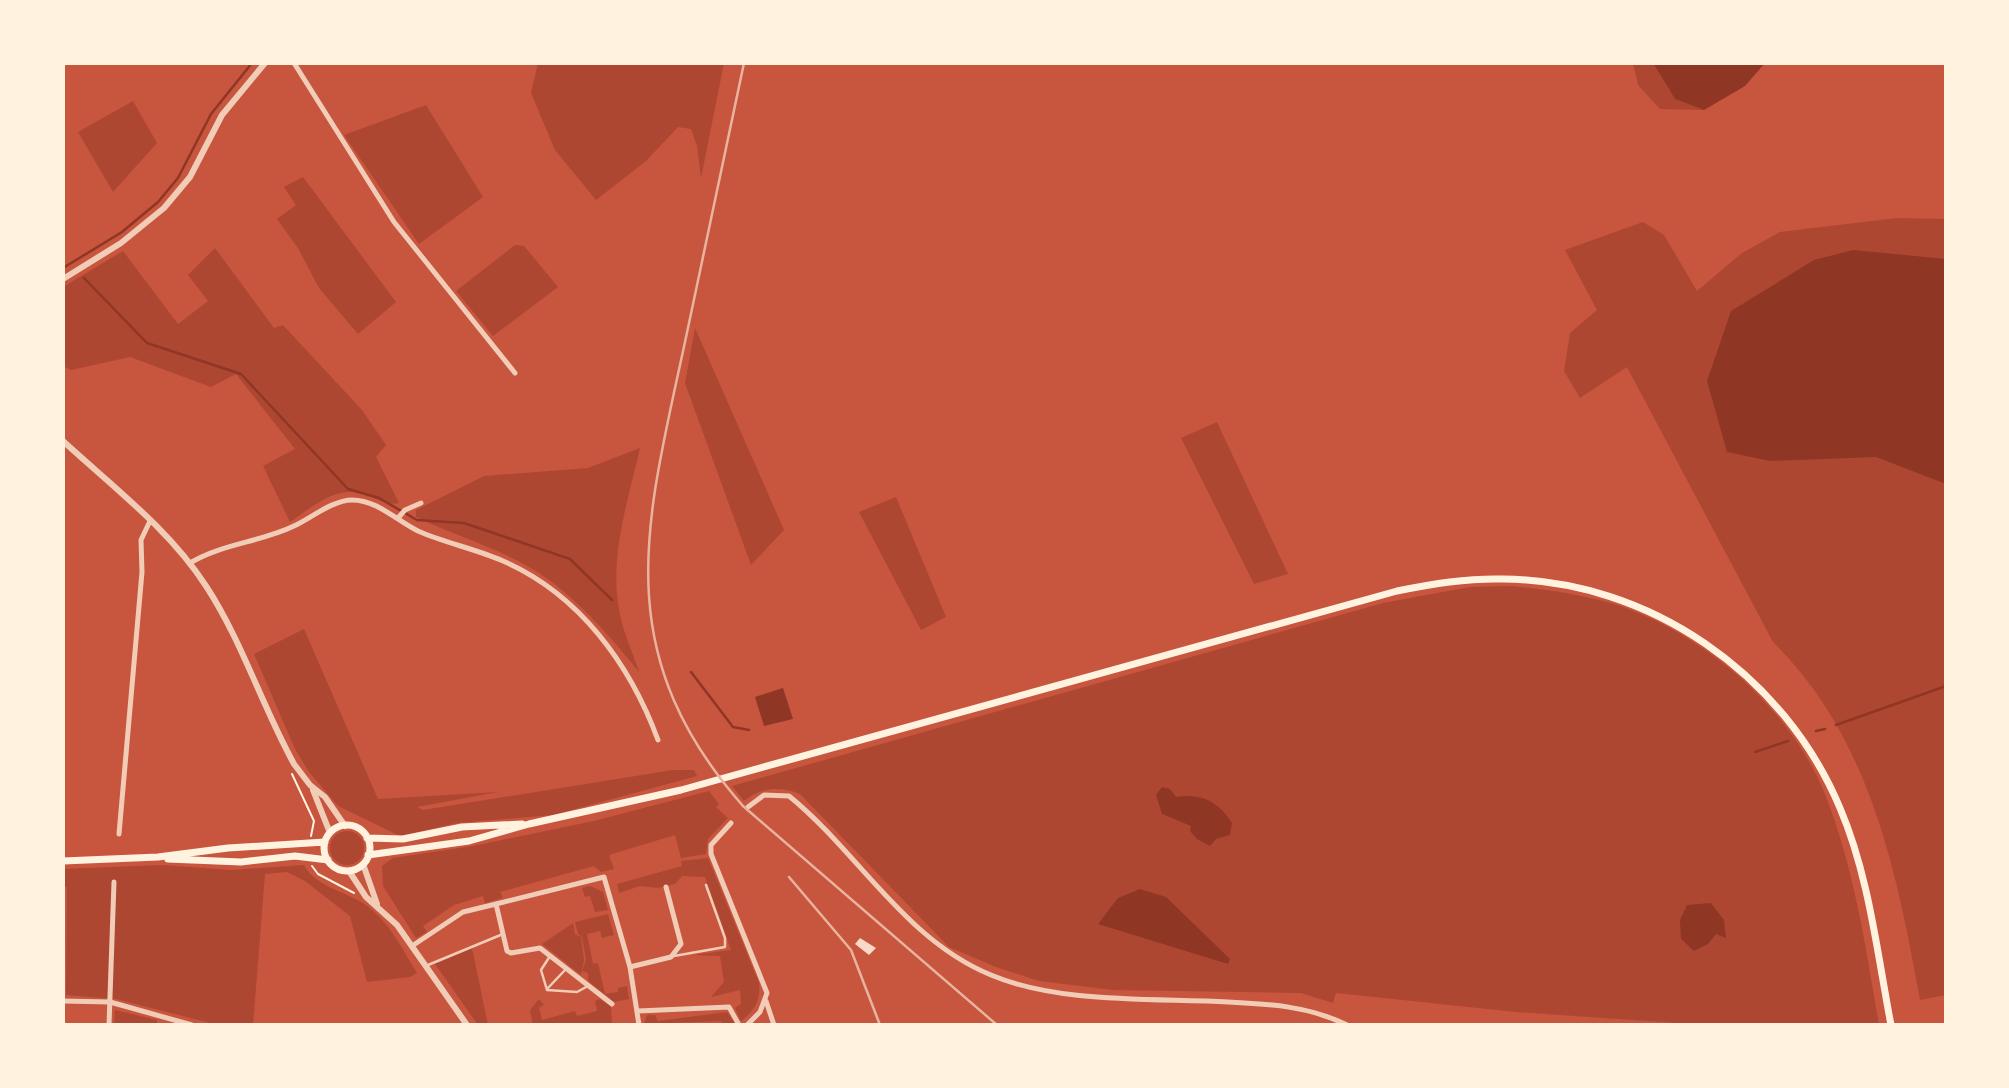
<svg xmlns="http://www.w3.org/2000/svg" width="2009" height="1088" viewBox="0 0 2009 1088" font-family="'Noto Sans',sans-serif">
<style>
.green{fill:#ae4732}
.water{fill:#8f3625}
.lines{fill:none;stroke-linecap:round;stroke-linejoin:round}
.stream{stroke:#8f3625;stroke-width:2.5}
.building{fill:#f7dbc8}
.path{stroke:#fff3e0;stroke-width:2}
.service{stroke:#f1ccb7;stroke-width:2.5}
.minor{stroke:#f1ccb7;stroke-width:5}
.tertiary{stroke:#f1ccb7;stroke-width:6}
.secondary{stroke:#fff3e0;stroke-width:7}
.rail{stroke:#e9b49f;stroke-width:2.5}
</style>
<rect width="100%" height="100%" fill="#c8553d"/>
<path class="green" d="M538 63H724L701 178 697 146 691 129 678 127 646 161 596 200 555 150 531 93Z
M1633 63H1653L1675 99 1704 110 1660 109 1638 85Z
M133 101 157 143 113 192 78 132Z
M426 105 483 197 419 244 344 135Z
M303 177 396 302 358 334 319 288 298 248 277 219 296 205 284 187Z
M1897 218 1946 219V995L1920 1000C1897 872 1870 737 1773 642L1627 367 1580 398 1564 371 1570 333 1597 310 1565 250 1643 222 1664 235 1697 291 1742 253 1780 232Z
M515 245 524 246 558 287 493 336 456 291Z
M215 248 274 328 283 325 362 410 386 445 376 457 399 503C385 507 371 494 356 492 332 489 309 509 290 522L263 466 295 449 236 374 211 387 130 357 71 370 63 366V287L123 251 178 324 208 301 188 275Z
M695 328 784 530 751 565 685 383Z
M1217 422 1288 574 1254 584 1181 438Z
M640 448C628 501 608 559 620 615 624 634 633 653 639 672 614 641 588 611 557 586 517 553 462 539 416 517V510L484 476 588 468Z
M896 497 946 617 921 630 859 512Z
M1511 586C1545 589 1578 594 1611 603 1703 631 1795 711 1828 802 1855 874 1866 949 1879 1025H1706L1516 1012 1336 993 1333 1003 1301 993 1113 990 1039 981 996 967 949 947 800 794C781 786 760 787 744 801L732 786 1383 603 1470 587Z
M304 629 378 799 498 792 417 807 423 810 673 770H694L697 776 553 815 457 823 400 836 338 806 309 772 295 749 254 654Z
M709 791 719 804 716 807 728 818 708 839 706 854 681 858 675 835 609 855 614 869 601 872 594 866 500 892 503 898 485 903 483 896 454 905 423 926 427 932 416 938 383 886 382 866 393 858 473 846 594 821Z
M330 848a17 17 0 1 1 34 0a17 17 0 1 1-34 0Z
M708 858 759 983C761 1001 754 1011 741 1021L735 1008 741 1004 740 990 711 997 724 982 720 956 693 955 731 950 705 877 682 876 675 884 658 888 640 886 619 893 617 884 682 866 681 861Z
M162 865 231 870 304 865C315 886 343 891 363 903 388 920 402 948 417 973L410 977 367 982 350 916 305 881 287 872 265 874 253 1025H218L116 999 66 995 67 887 63 886V869Z
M590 886 603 892 608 910 595 912 590 896 585 897 582 888Z
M608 914 614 935 602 938 600 931 587 934 593 964 598 963 605 994 618 992V988L627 986 629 999 614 1002 588 981V973L582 971 586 960 582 937 578 934 575 922Z
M573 923 575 934 581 937 584 960 581 975 542 944Z
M472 948 488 1025H478L435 964Z
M539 999 544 1005 539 1007 542 1020 575 1011 577 1016 597 1011 595 1001 600 999 611 1007 612 1024 533 1025 530 1010Z
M115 1010 157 1020V1025H114Z
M727 1012 735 1023 723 1025 721 1021 644 1024 647 1015H655L658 1021Z"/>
<path class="water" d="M1653 63H1765L1745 86 1704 110 1675 99Z
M1853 250 1946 259V484L1876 457 1770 461 1727 452 1707 381 1731 311 1814 260Z
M783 688 793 719 764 726 755 697Z
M1162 787 1170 789 1176 797C1201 793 1218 801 1232 823L1230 835 1216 839 1210 846 1197 839 1190 831 1191 826 1162 814 1156 795Z
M1140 889 1166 897 1230 959 1228 964 1098 924 1118 898Z
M1711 903 1724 920 1726 938 1716 934 1708 944 1694 951 1681 939 1680 920 1687 905Z"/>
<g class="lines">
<path class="stream" d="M63 268 122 232 158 202 178 178 211 114 252 63
M84 278 147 343 241 374 348 489 379 498 417 520 464 523 570 559 612 600
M691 672 733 727 749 730
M1836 725 1946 686
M1816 731 1825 729
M1755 752 1788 741"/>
</g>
<path class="building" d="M860 938 876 948 869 955 855 944Z"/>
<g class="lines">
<path class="path" d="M292 774 314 821 311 836
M312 866 318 874 354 893"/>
<path class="service" d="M550 956 541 970 547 990 577 992 588 986
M674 956 725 947V938L706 885
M428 965 503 934
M547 989 566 969"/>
<path class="minor" d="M294 63 394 222 515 373
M398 518 405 510 421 503
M190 563C221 544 261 542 294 526 311 518 333 500 352 500 377 500 396 520 418 531 445 543 476 549 503 561 579 594 630 664 658 740
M748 807 764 795 789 796C858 852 905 940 991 975 1060 1004 1153 998 1228 1002 1269 1004 1309 1006 1347 1025
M731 823 711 845V854L767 993 760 1012 747 1025
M119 834 142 572 141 540 150 521
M412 946 463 912 496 904
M630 967 671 957 681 944 666 887
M63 1001 110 1002 192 1025
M766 1001 774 1025
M612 1004 540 948 511 953 507 951 496 904 604 877 630 967 639 1025
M638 1011 729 1007 739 1025
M109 1025 114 882"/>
<path class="tertiary" d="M63 279 121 243 164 208 190 177 222 115 265 63
M63 441C112 486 169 529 206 586 242 641 262 706 294 764L310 785 325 797 345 826
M313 790 330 833
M363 864 377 904
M349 871 366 897 397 925 467 1025"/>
<path class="secondary" d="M324 848a23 23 0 1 1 46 0a23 23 0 1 1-46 0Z
M367 838 403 839 462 827 522 824
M368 855 469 841 529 824 681 790 1397 591C1432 584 1467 578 1503 579 1649 580 1784 674 1840 808 1869 876 1877 952 1891 1025
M168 859 241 862 295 856 328 860
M63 861 158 857 228 848 325 842"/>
<path class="rail" d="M744 63C724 156 705 249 685 342 646 523 607 651 743 806L997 1025
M789 877 851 950 880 1025"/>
</g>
<rect width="2009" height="1088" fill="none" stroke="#fff3e0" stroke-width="130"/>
</svg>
